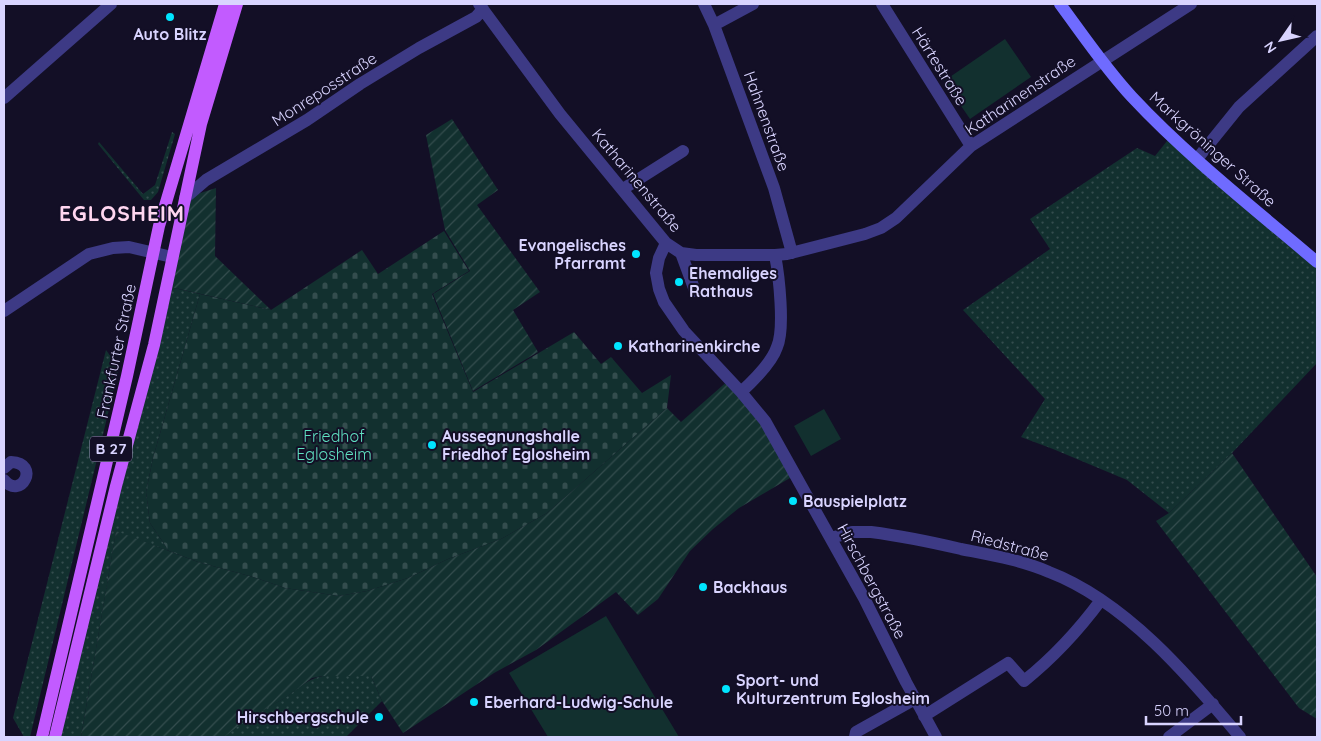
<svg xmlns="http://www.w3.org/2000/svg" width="1321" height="741" viewBox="0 0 1321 741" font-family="Quicksand,sans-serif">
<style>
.grass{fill:url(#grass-dots)}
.cemetery{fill:url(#cemetery-stones)}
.park{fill:#12302f}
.garden{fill:url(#garden-furrows)}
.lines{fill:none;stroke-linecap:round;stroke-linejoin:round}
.minor{stroke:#3d3a85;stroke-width:12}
.secondary{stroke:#6f6bff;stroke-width:12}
.primary{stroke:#c25bff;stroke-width:12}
.poi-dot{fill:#00e5ff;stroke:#130f26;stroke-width:2}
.labels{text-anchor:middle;stroke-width:4;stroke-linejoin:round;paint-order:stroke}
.shield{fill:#130f26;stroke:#9e99be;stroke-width:1}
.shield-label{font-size:15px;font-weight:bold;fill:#d9d4ff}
.poi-label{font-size:16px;font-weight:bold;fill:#d9d4ff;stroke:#130f26;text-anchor:start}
.street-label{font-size:16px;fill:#d9d4ff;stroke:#130f26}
.park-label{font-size:16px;fill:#5fe0c0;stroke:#130f26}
.district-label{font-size:21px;font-weight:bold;letter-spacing:1px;fill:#ffd6f0;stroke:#130f26}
</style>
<defs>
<pattern id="grass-dots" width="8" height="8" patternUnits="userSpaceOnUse" patternTransform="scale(1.25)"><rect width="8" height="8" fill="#12302f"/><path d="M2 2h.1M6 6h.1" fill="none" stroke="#344d4e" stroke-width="1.8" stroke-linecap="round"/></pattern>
<pattern id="cemetery-stones" width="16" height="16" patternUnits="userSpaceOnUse" patternTransform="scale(1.25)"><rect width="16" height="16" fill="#12302f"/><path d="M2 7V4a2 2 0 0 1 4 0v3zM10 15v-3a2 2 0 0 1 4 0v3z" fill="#344d4e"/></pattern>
<pattern id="garden-furrows" width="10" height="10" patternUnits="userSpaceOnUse" patternTransform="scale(1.25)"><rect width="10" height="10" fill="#12302f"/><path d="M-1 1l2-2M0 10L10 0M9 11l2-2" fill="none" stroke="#344d4e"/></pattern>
</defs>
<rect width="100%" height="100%" fill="#130f26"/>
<path class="grass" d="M172 132 175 134 158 192 151 200H144L98 144 99 142 143 194 155 185Z
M1171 136 1317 262V363L1232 453 1169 513 1127 480 1053 449 1021 437 1045 399 963 310 1050 249 1030 219 1137 148 1155 156Z
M166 286 200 294 153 458 146 492 150 523 169 551 116 532 81 737H55Z
M106 350 119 368 30 737H24L13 718Z
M323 676H371L382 701 346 737H220C240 723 261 711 283 699 297 690 306 679 323 676Z"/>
<path class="cemetery" d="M444 231 469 271 432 294 473 392 574 332 601 364 611 357 642 393 671 375 667 408 547 513 501 539 448 559 408 578 367 591 339 596 285 588 253 577 198 562 169 551 150 523 146 492 153 458 200 294 271 310 362 250 378 274Z"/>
<path class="park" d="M1005 39 1031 77 970 119 944 81Z
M824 409 841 439 811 456 794 426Z
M606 616 679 737H548L509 673Z"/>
<path class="garden" d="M452 119 498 190 477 205 540 292 513 310 538 352 473 391 433 294 470 271 445 230 426 135Z
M216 188 215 256 271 310 166 286 185 198Z
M730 379 795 475 739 508 713 529 690 551 658 599 638 615 616 592 536 650 494 673 403 733 382 701 371 676H323L312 678 285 698 246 720 224 737H81L116 531 198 562 253 577 285 588 339 596 367 591 408 578 448 559 501 539 547 513 667 408 681 422Z
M1232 453 1317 577V719L1299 708 1156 521 1169 513Z"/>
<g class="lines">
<path class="minor" d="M479 4 560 114 666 243 681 253 696 255H775L787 254 865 234 881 228 896 218 971 146 1191 4
M704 4 714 25 774 188 792 253
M882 4 971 146
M714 25 753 4
M4 98 111 4
M1197 159 1239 107 1317 36
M623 189 683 151
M185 198 206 180 307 120 360 84 419 48 476 17 483 9
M666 243 659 258 656 273 659 289 664 302 684 331 741 392 765 421 864 598 906 682 936 737
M681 253 695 291
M4 311 89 254 113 248 129 247 172 257
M741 392C753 381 772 362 777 347 785 329 779 276 775 255
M4 468 11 462C41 463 21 501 4 480
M831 538 852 532H871C902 536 931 542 961 549 991 555 1021 560 1049 572 1125 601 1189 676 1240 737
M924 716 1008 663 1024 681C1054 657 1078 631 1101 600
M855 737 856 732 915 699
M1169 737 1213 704"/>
<path class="secondary" d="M1060 4C1083 35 1105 68 1132 97 1187 156 1256 210 1317 262"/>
<path class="primary" d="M42 737 127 376 159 226 225 4
M55 737 116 486 154 345 201 124 237 4"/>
</g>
<g class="poi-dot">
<circle cx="170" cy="17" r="5"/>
<circle cx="636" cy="254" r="5"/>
<circle cx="679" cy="282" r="5"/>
<circle cx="618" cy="346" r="5"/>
<circle cx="432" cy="445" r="5"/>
<circle cx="793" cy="501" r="5"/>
<circle cx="703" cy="587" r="5"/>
<circle cx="726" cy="689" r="5"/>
<circle cx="474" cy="702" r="5"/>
<circle cx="379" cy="717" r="5"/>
</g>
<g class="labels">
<rect class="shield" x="90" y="436.5" width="42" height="25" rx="4"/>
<g class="shield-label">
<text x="111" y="454">B 27</text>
</g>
<g class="poi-label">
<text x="170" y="40" text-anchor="middle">Auto Blitz</text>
<text x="626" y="251" text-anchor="end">Evangelisches<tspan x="626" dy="18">Pfarramt</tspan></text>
<text x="689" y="279">Ehemaliges<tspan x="689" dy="18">Rathaus</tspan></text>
<text x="628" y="352">Katharinenkirche</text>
<text x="442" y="442">Aussegnungshalle<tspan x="442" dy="18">Friedhof Eglosheim</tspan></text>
<text x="803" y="507">Bauspielplatz</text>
<text x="713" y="593">Backhaus</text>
<text x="736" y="686">Sport- und<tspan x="736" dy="18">Kulturzentrum Eglosheim</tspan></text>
<text x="484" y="708">Eberhard-Ludwig-Schule</text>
<text x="369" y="723" text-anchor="end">Hirschbergschule</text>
</g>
<g class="street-label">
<text transform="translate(940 66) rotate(58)" y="6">Härtestraße</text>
<text transform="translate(324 89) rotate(-33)" y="6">Monreposstraße</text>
<text transform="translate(1020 95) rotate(-34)" y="6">Katharinenstraße</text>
<text transform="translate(767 121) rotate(70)" y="6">Hahnenstraße</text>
<text transform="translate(1213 149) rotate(42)" y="6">Markgröninger Straße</text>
<text transform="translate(637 180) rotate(50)" y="6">Katharinenstraße</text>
<text transform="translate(116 351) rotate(-78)" y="6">Frankfurter Straße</text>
<text transform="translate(1010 545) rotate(15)" y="6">Riedstraße</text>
<text transform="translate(872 581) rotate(62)" y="6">Hirschbergstraße</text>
</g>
<g class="park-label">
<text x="334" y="442">Friedhof<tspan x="334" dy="18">Eglosheim</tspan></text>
</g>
<g class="district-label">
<text x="122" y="221">EGLOSHEIM</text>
</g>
</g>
<rect width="1321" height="741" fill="none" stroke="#d9d4ff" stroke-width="10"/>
<g transform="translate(1281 40) rotate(236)" stroke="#130f26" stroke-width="4" paint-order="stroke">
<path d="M0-4L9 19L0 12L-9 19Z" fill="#d9d4ff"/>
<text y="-8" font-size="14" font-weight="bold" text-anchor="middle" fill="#d9d4ff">N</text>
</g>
<path d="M1146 716v8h95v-8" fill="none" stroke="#d9d4ff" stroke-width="2.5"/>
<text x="1154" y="716" font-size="15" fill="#d9d4ff" stroke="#130f26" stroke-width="4" paint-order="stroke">50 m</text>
</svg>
